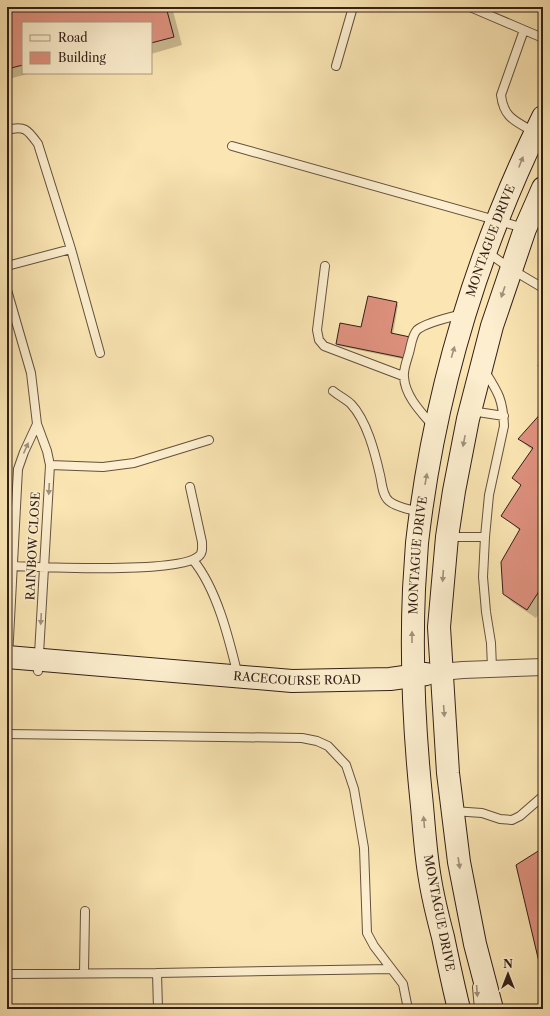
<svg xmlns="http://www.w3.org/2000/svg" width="550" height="1016" viewBox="0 0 550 1016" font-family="'Libre Caslon Text',serif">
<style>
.shadow{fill:#0003}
.building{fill:#de917e;stroke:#321f18}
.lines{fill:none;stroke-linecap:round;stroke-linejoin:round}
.service-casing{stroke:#64503f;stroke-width:10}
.minor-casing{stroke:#64503f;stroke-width:18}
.secondary-casing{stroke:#321f18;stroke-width:24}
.service{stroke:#fceece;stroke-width:8}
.minor{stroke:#fceece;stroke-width:16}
.secondary{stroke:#fceece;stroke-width:22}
.oneway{fill:#a1917c}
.labels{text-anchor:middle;stroke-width:3;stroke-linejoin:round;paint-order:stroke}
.street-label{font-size:12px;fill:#321f18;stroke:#fceece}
</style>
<rect width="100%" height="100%" fill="#fae5b3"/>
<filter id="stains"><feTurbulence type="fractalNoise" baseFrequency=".005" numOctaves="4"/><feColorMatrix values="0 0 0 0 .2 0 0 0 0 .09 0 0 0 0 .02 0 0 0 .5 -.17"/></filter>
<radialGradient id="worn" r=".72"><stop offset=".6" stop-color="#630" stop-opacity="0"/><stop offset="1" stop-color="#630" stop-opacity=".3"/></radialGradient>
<path class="shadow" d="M7 7H172L182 45 151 54V23H23V73H32L12 78 7 73Z
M396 303 398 305 393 334 407 360 339 346 337 344Z
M543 412V607L536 618 512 602 504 594 520 531 502 515 522 486 532 450 519 439Z"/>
<path class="building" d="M7 7H166L174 37 151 43V23H23V65L7 69Z
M368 296 397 302 391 333 410 337 405 358 336 344 340 323 361 327Z
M543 352V368L538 366Z
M543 411V585L527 610 503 594 501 562 520 529 501 516 521 485 512 478 533 448 518 439Z
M543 848V979L516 865Z"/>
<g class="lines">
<g class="service-casing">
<path id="service" d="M470 7 524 30 501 95C504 119 516 121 534 132
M524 30 543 38
M336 66 353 7
M7 130C25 125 28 130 38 144L71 249 100 353
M232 146 524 228
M487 252 511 269 543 288
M7 266 71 249
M325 266 317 330 319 340 324 346 403 376
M7 290 31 373 37 424 47 451 50 465 38 671
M484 370C498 392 503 399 504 426L489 495 485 537 483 577 486 612 491 643 492 668
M333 391C339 396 346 399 351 404 367 421 375 453 380 475 382 483 382 495 389 501 397 508 410 509 420 512
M471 411 504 416
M433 426C421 412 405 396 404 377 403 370 407 360 409 353 411 346 412 335 417 330 427 322 451 317 463 314
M50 465 103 467 134 463 209 440
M448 537H485
M193 560C217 589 229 639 238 676
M13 566C44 567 180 574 199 556 203 553 202 547 202 542L190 487
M8 657 18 469 24 452 37 424
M7 734 302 738 317 741 328 746 346 765 354 789 364 848 367 933 374 946 403 984 408 1009
M453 811 482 813 500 819 512 820 520 816 543 796
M84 973 85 911
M157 973 158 1009
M7 974 157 973 391 969
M477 987 479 1009"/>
</g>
<g class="minor-casing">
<path id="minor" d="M441 672 463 670 543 667"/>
</g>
<g class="secondary-casing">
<g id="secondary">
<path id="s1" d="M7 657 292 681 390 679 426 674"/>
<path id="s2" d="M459 1009C453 985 448 961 443 937 438 918 433 898 430 879 425 851 424 824 421 796 414 727 411 658 414 589 415 574 416 558 417 543 434 394 477 251 543 117"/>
<path d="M492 1009 475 944 459 862 448 773 439 627 447 537 454 491 468 419 492 326 525 229 543 188"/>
</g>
</g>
<use href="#service" class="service"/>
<use href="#minor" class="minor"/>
<use href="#secondary" class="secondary"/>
</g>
<defs><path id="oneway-solid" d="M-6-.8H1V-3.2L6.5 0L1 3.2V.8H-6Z"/></defs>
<g class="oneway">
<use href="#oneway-solid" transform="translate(521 162) rotate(-68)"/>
<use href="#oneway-solid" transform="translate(503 292) rotate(109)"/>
<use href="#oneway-solid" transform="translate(453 352) rotate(-74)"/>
<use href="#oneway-solid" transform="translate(464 441) rotate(101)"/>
<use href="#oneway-solid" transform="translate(26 448) rotate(-66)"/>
<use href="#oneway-solid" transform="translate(426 479) rotate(-80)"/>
<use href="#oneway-solid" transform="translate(49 489) rotate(93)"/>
<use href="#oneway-solid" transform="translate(443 576) rotate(94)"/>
<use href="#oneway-solid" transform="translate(41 619) rotate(93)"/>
<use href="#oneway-solid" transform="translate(412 637) rotate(-90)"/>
<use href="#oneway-solid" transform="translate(444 711) rotate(86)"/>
<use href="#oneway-solid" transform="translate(424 822) rotate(-95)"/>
<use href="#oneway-solid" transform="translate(459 863) rotate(81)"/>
<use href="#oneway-solid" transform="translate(477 991) rotate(86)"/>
</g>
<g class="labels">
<g class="street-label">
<text dy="4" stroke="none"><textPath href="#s2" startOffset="782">MONTAGUE DRIVE</textPath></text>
<text transform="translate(33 546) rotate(-87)" y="4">RAINBOW CLOSE</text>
<text dy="4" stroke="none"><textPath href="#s2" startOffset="458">MONTAGUE DRIVE</textPath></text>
<text dy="4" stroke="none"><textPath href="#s1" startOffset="291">RACECOURSE ROAD</textPath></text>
<text transform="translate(439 913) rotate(79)" y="4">MONTAGUE DRIVE</text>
</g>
</g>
<rect width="550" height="1016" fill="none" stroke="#fae5b3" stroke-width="24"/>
<rect x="8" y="8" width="534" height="1000" fill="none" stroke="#321f18" stroke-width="2"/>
<rect x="12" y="12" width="526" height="992" fill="none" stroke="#321f18"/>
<rect x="22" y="22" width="130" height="52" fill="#fceece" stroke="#ab9b85"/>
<rect x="30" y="35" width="20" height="6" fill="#fceece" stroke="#ab9b85"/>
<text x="58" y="42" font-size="12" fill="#321f18">Road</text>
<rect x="30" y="52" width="20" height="12" fill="#de917e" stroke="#ab9b85"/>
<text x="58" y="62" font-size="12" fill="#321f18">Building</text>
<g transform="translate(508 974)" stroke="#fceece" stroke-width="3" paint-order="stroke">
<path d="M0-3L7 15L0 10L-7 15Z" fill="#321f18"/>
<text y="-6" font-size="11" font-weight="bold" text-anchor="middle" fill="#321f18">N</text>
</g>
<rect width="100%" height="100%" filter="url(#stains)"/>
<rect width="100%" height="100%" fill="url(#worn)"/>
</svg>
